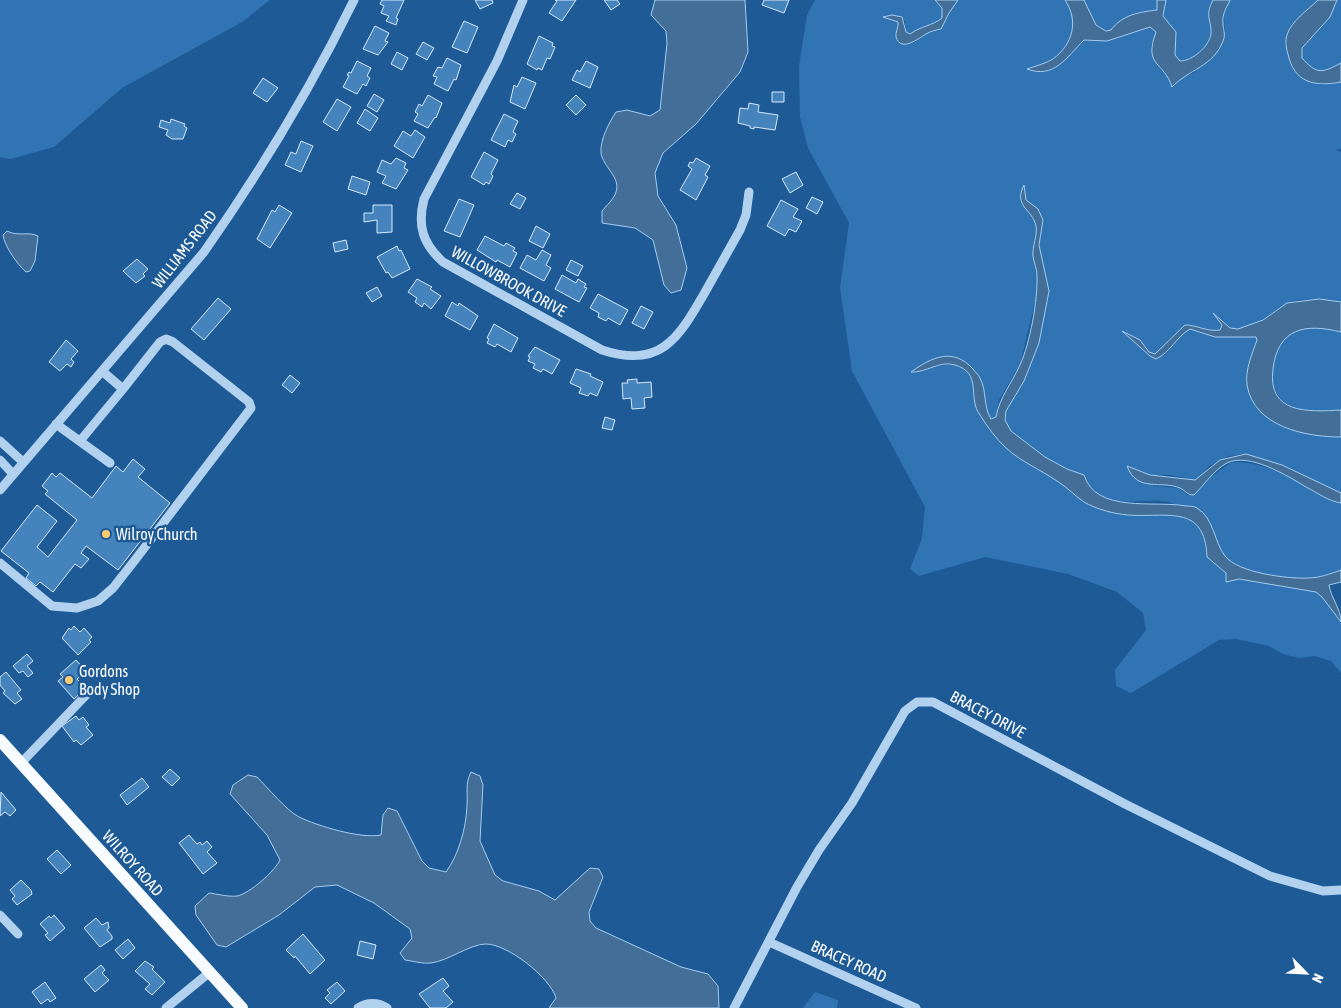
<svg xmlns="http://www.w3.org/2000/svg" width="1341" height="1008" viewBox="0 0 1341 1008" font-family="'Asap Condensed',sans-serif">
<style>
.green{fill:#3174b4}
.water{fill:#436e98;stroke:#a4cdf1}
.building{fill:#4583bd;stroke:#d7eafb}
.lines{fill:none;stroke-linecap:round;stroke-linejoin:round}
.minor{stroke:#b1d1ef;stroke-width:9}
.major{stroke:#f9fcff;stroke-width:12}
.poi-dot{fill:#fecb70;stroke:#1d5a96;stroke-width:2}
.labels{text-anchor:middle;stroke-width:5;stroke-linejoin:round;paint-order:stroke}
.street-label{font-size:16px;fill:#fff;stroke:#1d5a96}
.poi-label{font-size:16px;fill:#fff;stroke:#1d5a96;text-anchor:start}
</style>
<rect width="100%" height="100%" fill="#1d5a96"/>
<path class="green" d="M0 0H270L242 22 122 88 54 147 10 159 0 157Z
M815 0H935L942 8V18C932 26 920 26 910 35L906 32 905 21 885 17 898 22V26L914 43 928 33 941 29 949 13 958 0H1065C1079 21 1073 43 1053 59 1046 64 1035 65 1028 69 1053 79 1068 57 1084 40L1107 41 1150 27 1156 32 1151 47 1160 69 1169 76 1173 87 1182 77 1194 73 1225 35 1224 14 1230 0H1318L1291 25 1285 44 1320 85 1341 82V149L1335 150 1341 152V302C1325 300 1302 297 1286 304 1272 310 1248 336 1230 328 1225 325 1219 320 1215 316L1222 325 1220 330C1207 332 1197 325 1185 325L1155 354 1149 352 1140 340 1125 333 1150 356 1165 355 1183 333 1190 329 1215 337H1256L1257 340 1248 365 1247 384 1322 437H1341V493L1282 465 1246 454 1229 456 1209 466 1199 478 1195 480 1170 475H1150L1127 466 1154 486 1179 488 1188 495H1194L1209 478 1232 462C1261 462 1281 472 1306 486 1317 493 1328 501 1341 503V570C1330 574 1319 578 1307 578 1287 579 1240 573 1226 557 1217 548 1214 534 1210 522 1197 516 1182 506 1168 502 1142 496 1097 516 1084 475L1067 469 1045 457 1011 431 1005 420 1006 411 1024 381 1039 343 1049 291 1039 245 1043 220 1038 209 1026 200 1020 201 1034 220 1037 228 1033 255 1037 272V294L1020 365 999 400 996 417 992 419 987 412 980 377 950 357 921 372C936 365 967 356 973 381 975 388 975 397 976 405L1084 502 1127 515 1176 514 1195 523 1204 533 1207 557 1226 573 1239 579 1316 592 1322 597 1341 622V673L1331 661 1315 656 1299 658 1283 654 1269 646 1236 639 1219 640 1131 693 1116 686 1115 670 1146 630 1143 613 1117 592 1068 574 985 557 919 576 910 569 922 538 925 507 852 371 840 288 849 223 808 148 800 117 799 66 807 15Z
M1084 0H1157L1159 2 1157 10C1140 11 1121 16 1111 30L1106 31 1096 25Z
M1166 0H1213C1204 17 1213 20 1211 34 1209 47 1192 61 1179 61L1175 55 1176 32 1163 16Z
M1337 0H1341V63C1322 73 1317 75 1302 58V48L1330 17Z
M1303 328 1328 329 1341 332V410C1324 411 1308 413 1291 406 1265 396 1267 355 1285 337 1289 333 1297 331 1303 328Z
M815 992 838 1000 837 1008H803Z"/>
<path class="water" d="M655 0H745L748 52 740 72 696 124 663 153 655 173 658 196 676 225 687 268 681 290 671 293 664 285 653 240 635 228 602 223V211C606 206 614 199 616 192 621 177 603 167 601 153 600 139 609 123 616 112L627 110 650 116 660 110 667 43 666 31 651 15Z
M935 0H958L949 13 941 29C936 30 931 31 926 34 919 38 901 53 896 37 895 32 899 27 898 22L883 17 892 15 902 17 906 32 910 34C921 26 932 26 942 18V8Z
M1065 0H1084L1096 25 1106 31 1111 30C1122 15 1139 12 1157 10V0H1166L1163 16 1176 32 1175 55 1180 61C1192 61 1209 47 1211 34 1212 20 1204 17 1213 0H1230C1227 7 1222 14 1223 22 1223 30 1226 34 1223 41 1214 66 1188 70 1172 87 1164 61 1143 67 1156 32L1150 27 1107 41 1084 40C1066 58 1054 79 1027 69 1035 66 1045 64 1053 59 1073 44 1079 21 1065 0Z
M1318 0H1337L1330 17 1302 48V58C1317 75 1322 73 1341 63V82C1315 87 1294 83 1288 54 1286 48 1285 41 1287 35 1291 21 1308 10 1318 0Z
M1024 185 1026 200 1038 209 1043 220 1039 245 1049 291 1039 343 1024 381 1006 411 1005 420 1011 431 1045 457 1067 469 1084 475C1096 514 1155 500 1186 506 1189 506 1194 506 1197 508 1214 518 1214 542 1225 556 1238 573 1288 579 1308 578 1319 578 1330 574 1341 570V582L1329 585C1331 598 1341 609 1341 622L1322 597 1316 592 1239 579 1226 582V573L1207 557C1205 503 1166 518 1128 515 1114 514 1096 509 1084 502 1075 496 1067 487 1057 481 1041 470 1020 461 1006 448 996 439 987 426 980 415 967 398 983 373 955 365 940 360 926 373 911 372 932 357 953 347 973 369 975 372 979 375 980 378 987 391 983 406 991 419L996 417C1000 396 1011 385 1020 365 1030 343 1038 300 1037 275 1037 269 1034 263 1033 256 1032 246 1038 235 1036 226 1032 208 1013 207 1024 185Z
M7 231C18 237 28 231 38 236L35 261 30 271 26 272C17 264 5 247 3 235Z
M1319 299 1341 302V332C1305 323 1278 328 1273 369 1267 414 1308 412 1341 410V437C1306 437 1254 427 1247 385 1245 370 1252 354 1257 340L1256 337H1215L1190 329C1176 337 1171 352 1156 359L1150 356 1122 331 1140 340 1149 352 1155 354 1185 325C1197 325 1207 332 1220 330L1222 325 1213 313 1230 328 1238 329 1263 320 1287 303Z
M1246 454 1282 465 1341 493V503C1328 501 1318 493 1306 487 1288 476 1249 452 1227 463 1214 470 1204 485 1194 495 1187 495 1186 491 1180 488 1161 480 1137 493 1127 466L1150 475 1195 480 1220 460Z
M471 772 480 776 483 785 480 841 495 875 503 881 539 891 555 900 590 868 599 869 603 877 589 912 590 921 596 928 681 967 708 974 718 986 719 1008H549L556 998C550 977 507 944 486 944 470 944 448 961 431 963 423 964 413 961 405 960L400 953 412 938 410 929 374 903 337 885 315 887 279 915 226 947 217 945 196 915 195 906 209 893C217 894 228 897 237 896 249 894 275 871 280 860L267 835 230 794 233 785 248 775 257 777C268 788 286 810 299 817 318 826 360 839 381 835L383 815 388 808 397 811 422 861 429 868 446 872C459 854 466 828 467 806 468 793 465 783 471 772Z"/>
<path class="building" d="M382 0H404L396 18 398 19 396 25 386 21 389 16 381 13 384 6 380 4Z
M475 0H492L493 3 480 9Z
M555 0H576L562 21 549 13 557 1Z
M604 0H617L620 4 611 10Z
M764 0H789L784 13 762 5Z
M464 21 478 27 467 53 452 47Z
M375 26 389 33 385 41 388 42 378 55 363 49Z
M539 36 553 43 552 46 555 47 550 59 547 58 542 70 538 68 537 70 527 64Z
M423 42 434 48 427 60 416 54Z
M397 52 408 58 402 70 391 64Z
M447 58 461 65 456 80 454 79 448 91 434 84 437 77 433 76 438 67 442 68Z
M357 61 371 68 367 76 370 78 366 86 363 84 357 94 343 87 349 76 347 75 349 72 351 73Z
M586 61 598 67 590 88 572 80 577 70 580 72Z
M522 77 536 83 525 109 510 102 514 85 517 87Z
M263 78 278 88 267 102 253 93Z
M772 92H784V102H772Z
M374 94 384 100 377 112 367 106Z
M428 95 442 103 436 118 435 117 428 128 414 121 418 114 415 112 419 104 422 106Z
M576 95 586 105 576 115 566 105Z
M337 99 351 107 337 131 323 122Z
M749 103 759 105 758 112 778 115 775 130 754 127V129L750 128V126L738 123 740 108 748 109Z
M365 109 378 118 370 131 357 123Z
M504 114 518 121 513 132 516 134 512 142 508 140 505 147 491 140Z
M171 119 185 124 184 126 187 128 183 139H172L166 135 168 130 159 127 161 120 170 123Z
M415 130 425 137 413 158 394 146 403 131 411 136Z
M301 141 313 146 301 172 285 165 291 152 296 154Z
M484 152 498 160 491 174 493 176 489 184 486 182 484 185 471 177Z
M396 158 406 163 404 168 408 170 396 189 382 183 386 176 377 172 382 160 391 164Z
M696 158 710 166 705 175 708 177 696 200 680 190 692 169 688 166 690 162 693 163Z
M796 172 803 185 790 193 782 179Z
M352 176 370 182 366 195 348 189Z
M517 193 526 198 520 209 510 204Z
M812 197 823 202 817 214 806 208Z
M459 199 474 205 460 237 444 231Z
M781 200 798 209 793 217 802 221 796 232 789 229 785 236 767 226Z
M279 205 292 213 270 248 257 239 272 210 275 212Z
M373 205H392V232L377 233V220L364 222V213H373Z
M536 226 550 234 543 248 529 241Z
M485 236 504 246 506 243 515 248 513 251 517 253 510 267 497 260 496 262 477 250Z
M346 240 348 249 335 252 333 243Z
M397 246 399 251 401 250 410 269 392 278 388 272 386 273 377 257Z
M542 250 551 255 546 265 551 268 544 281 520 268 527 255 536 260Z
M137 259 148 269 143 274 145 276 136 283 123 271Z
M571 260 583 266 578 276 566 270Z
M562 275 576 283 578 279 586 284 584 287 587 288 579 302 555 289Z
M417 279 432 287 430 289 441 296 431 309 424 303 422 307 415 302 417 298 408 292Z
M377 287 382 296 372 302 366 293Z
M598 294 628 310 620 325 608 318 606 321 598 317 599 313 590 308Z
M218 298 231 309 204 340 191 329Z
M452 302 458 306 459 303 478 316 470 330 445 316Z
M641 306 653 312 644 329 632 323Z
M494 324 518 338 511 352 497 344 495 347 487 343 489 339 487 338Z
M66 340 78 351 71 359 74 362 71 367 67 364 60 371 49 362Z
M535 347 560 360 552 374 543 369 541 372 533 368 535 364 528 361 530 357 528 356Z
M576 369 591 374 590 376 603 382 597 396 590 393 588 396 579 393 581 388 570 383Z
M290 375 300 383 292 393 282 385Z
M637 379V383L651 382 652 397 644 398 645 408 632 409 631 398 623 399 622 383H628L627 380Z
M605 417 615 420 612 430 602 428Z
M133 459 145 469 138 477 170 503 118 570 86 546 81 553 89 559 81 568 75 564 53 592 40 582 36 586 26 578 29 573 1 551 37 505 57 521 37 547 48 557 77 520 45 494 48 491 42 486 52 473 56 477 60 473 92 498 116 466 123 472Z
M74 626 80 632 84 628 92 637 89 640 91 642 78 655 62 638 69 628 71 630Z
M27 654 33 661 27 666 33 673 28 677 23 671 19 673 13 666Z
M76 660 86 671 77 679 86 688 74 699 58 681 63 677 60 674Z
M6 672 21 690 17 693 22 699 15 704 3 693 5 691 0 685V677Z
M76 716 79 720 83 717 89 725 86 727 93 735 81 745 76 740 74 742 62 726Z
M170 769 180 778 172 786 162 777Z
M142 778 149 787 127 805 120 795Z
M1 792 16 810 10 816 5 812 0 816Z
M189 835 197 844 200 842 202 845 207 841 212 847 207 852 217 863 203 874 179 843Z
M57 850 71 865 61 874 47 859Z
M21 880 31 890 32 894 17 905 12 899 15 896 10 890Z
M54 915 65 928 50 941 45 935 48 933 40 924 49 916 51 918Z
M96 918 102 925 108 922 109 928 107 930 112 936V939L100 947 84 928Z
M303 934 325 960 310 974 295 956 294 958 286 950Z
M128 939 135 948 123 959 115 950Z
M360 941 376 945 373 959 357 955Z
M145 961 154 967 152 969 165 982 152 995 145 989 150 984 135 971Z
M101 965 105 970 102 973 109 980 95 992 84 979Z
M443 978 449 986 443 991 453 1002 446 1008H430L419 994Z
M45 982 56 998 50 1002 48 999 41 1004 32 992Z
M337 982 345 991 331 1004 325 998 330 993 327 990Z"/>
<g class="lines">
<path class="minor" d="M523 0 497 61 424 199C417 226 423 244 443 262L602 350C660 369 678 339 704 294 716 273 728 251 740 230L746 215 749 192
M56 424 110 463
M0 441 23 462
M80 441 123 389
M0 460 13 474
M0 490 204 252C260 172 311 88 354 0
M0 563 52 606 77 608 98 601 113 588 135 560 251 408 249 402 173 342 166 339 160 342 123 389 102 371
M21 763 90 691
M0 915 18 934
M769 942 916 1008
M166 1008 210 972
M358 1008C367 1002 378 1002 387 1008
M734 1008 797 887 819 850 852 803 905 711 917 702H933L1125 804 1270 876 1323 891 1341 890"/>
<path class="major" d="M0 740 242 1008"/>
</g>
<g class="poi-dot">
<circle cx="106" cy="534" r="5"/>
<circle cx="69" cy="680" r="5"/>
</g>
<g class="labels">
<g class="street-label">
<text transform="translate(184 249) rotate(-52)" y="6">WILLIAMS ROAD</text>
<text transform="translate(509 281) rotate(29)" y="6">WILLOWBROOK DRIVE</text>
<text transform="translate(988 714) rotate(28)" y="6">BRACEY DRIVE</text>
<text transform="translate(133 863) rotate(48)" y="6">WILROY ROAD</text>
<text transform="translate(849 961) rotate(24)" y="6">BRACEY ROAD</text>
</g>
<g class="poi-label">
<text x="116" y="540">Wilroy Church</text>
<text x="79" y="677">Gordons<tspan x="79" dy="18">Body Shop</tspan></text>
</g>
</g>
<g transform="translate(1306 973) rotate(114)" stroke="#1d5a96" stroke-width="4" paint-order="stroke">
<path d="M0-4L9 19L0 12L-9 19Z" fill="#ffffff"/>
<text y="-8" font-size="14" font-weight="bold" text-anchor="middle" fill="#ffffff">N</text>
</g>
</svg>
